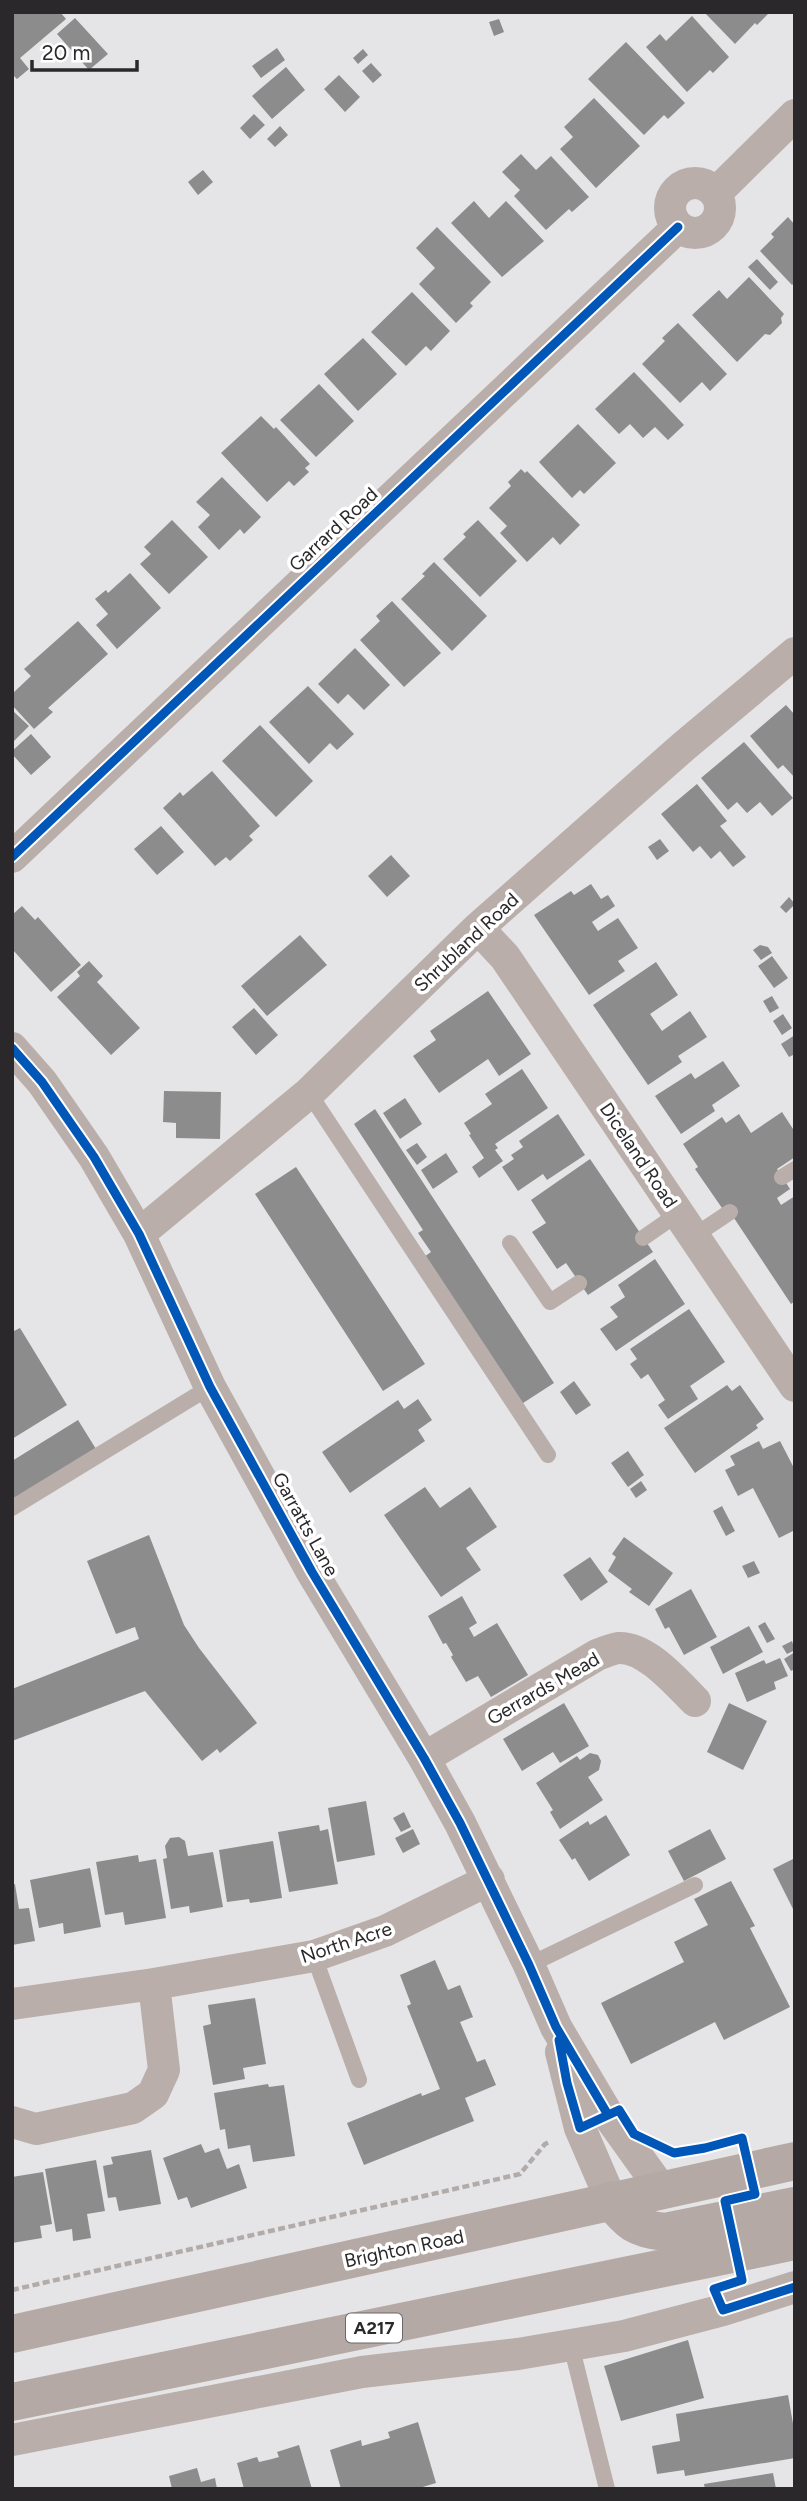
<svg xmlns="http://www.w3.org/2000/svg" width="807" height="2501" viewBox="0 0 807 2501" font-family="Figtree,sans-serif">
<style>
.building{fill:#8d8c8c}
.lines{fill:none;stroke-linecap:round;stroke-linejoin:round}
.path{stroke:#b2aba9;stroke-width:4.5;stroke-dasharray:7 3.5;stroke-linecap:butt}
.lane{stroke:#b9aeaa;stroke-width:16}
.street{stroke:#b9aeaa;stroke-width:32}
.highway{stroke:#b5a9a5;stroke-width:38}
.cycleway-casing{stroke:#fff;stroke-width:13}
.cycleway{stroke:#0057b8;stroke-width:9}
.labels{text-anchor:middle;stroke-width:7;stroke-linejoin:round;paint-order:stroke}
.shield{fill:#fff;stroke:#6a686a;stroke-width:2}
.shield-label{font-size:18px;font-weight:bold;fill:#2a282a}
.street-label{font-size:19px;fill:#2a282a;stroke:#fff}
</style>
<rect width="100%" height="100%" fill="#e5e4e6"/>
<path class="building" d="M12 12H60L66 19 20 58 29 69 17 79 12 74Z
M704 12H770L757 25 755 23 735 44Z
M692 16 729 57 713 73 710 70 687 92 646 47 660 34 666 41Z
M75 18 108 54 89 70 57 34Z
M499 19 504 32 494 36 489 22Z
M626 42 685 103 668 119 664 115 644 135 588 79Z
M277 48 285 60 261 78 252 66Z
M363 49 368 55 358 64 353 58Z
M371 63 382 75 373 83 362 71Z
M286 67 305 90 272 119 252 96Z
M339 75 360 97 345 112 324 89Z
M594 98 640 146 596 188 560 149 573 137 564 127Z
M254 114 265 125 250 139 240 128Z
M280 126 288 135 275 147 267 139Z
M521 154 536 170 551 156 589 197 572 212 569 209 546 230 514 196 520 190 502 172Z
M203 170 213 182 198 195 188 182Z
M474 201 489 218 506 201 544 241 502 277 451 223Z
M788 217 795 225V282L792 285 760 251 774 237 771 234Z
M437 227 491 282 470 303 473 306 456 323 419 284 435 268 416 248Z
M757 259 778 282 770 290 748 267Z
M749 277 784 314 781 318 782 323 770 335 765 334 737 362 692 315 719 290 727 299Z
M412 292 450 331 431 351 426 346 406 366 371 332Z
M678 323 727 374 710 391 702 382 680 403 642 364 665 341 662 338Z
M363 338 397 374 358 411 324 374Z
M634 372 684 425 668 440 655 427 643 438 630 424 619 434 595 409Z
M319 384 354 421 316 457 280 420Z
M261 416 274 429 276 427 310 464 305 468 309 472 294 486 289 481 267 502 221 453Z
M578 424 616 463 584 494 580 490 572 498 539 462Z
M521 469 525 473 527 471 580 525 560 545 553 537 527 562 500 533 507 526 489 508 511 486 508 482Z
M222 477 261 517 244 534 240 529 219 550 198 527 210 515 196 502Z
M172 520 208 557 169 594 140 564 151 554 144 547Z
M478 520 517 561 480 597 443 559 466 537 463 534Z
M434 562 487 616 452 651 401 599 425 576 422 574Z
M130 573 161 608 117 649 96 625 108 614 95 599 106 590 108 593Z
M392 601 441 653 404 687 360 640 380 621 376 616Z
M78 621 108 654 48 708 53 712 34 729 12 705V694L31 676 24 669Z
M355 648 390 685 364 710 348 694 338 704 318 684Z
M308 686 354 734 337 750 330 743 309 764 269 722Z
M786 705 795 715V778L783 765 778 769 750 736Z
M12 710 29 726 12 743Z
M260 725 313 781 276 817 222 761Z
M31 734 51 757 31 775 12 754V751Z
M744 742 793 798 772 816 760 802 747 813 737 802 728 810 701 778Z
M212 771 260 826 249 836 253 840 230 861 226 857 215 866 163 808 180 792 183 796Z
M697 784 727 821 720 826 746 857 733 867 720 851 711 859 700 846 693 852 661 814Z
M161 826 184 852 157 875 134 849Z
M660 839 669 851 657 860 648 847Z
M391 855 410 876 387 897 368 876Z
M591 884 601 899 608 895 615 906 592 922 598 931 618 918 638 948 618 961 625 971 589 995 534 915 571 891 574 895Z
M789 897 795 904 786 913 780 907Z
M22 906 35 920 38 917 81 965 51 992 12 949V915Z
M300 935 327 965 267 1016 241 986Z
M760 945 768 947 772 953 761 960 753 950Z
M772 956 788 978 774 988 758 966Z
M89 961 103 976 97 982 140 1028 111 1055 57 997 80 976 77 972Z
M656 962 678 995 650 1014 662 1031 690 1011 707 1037 678 1056 682 1062 648 1085 593 1005Z
M488 991 531 1054 499 1076 488 1059 439 1093 413 1056 436 1040 430 1031Z
M772 996 779 1008 770 1013 763 1001Z
M254 1008 278 1035 256 1055 232 1027Z
M783 1014 792 1028 782 1035 773 1021Z
M795 1035V1054L789 1057 781 1044Z
M723 1061 740 1086 712 1105 715 1111 681 1134 655 1096 691 1073 695 1079Z
M522 1069 548 1108 495 1144 498 1148 495 1150 503 1161 479 1178 472 1167 484 1158 469 1135 471 1134 464 1123 492 1104 485 1094Z
M164 1091 221 1092 220 1139 176 1138V1123L163 1122Z
M405 1098 422 1124 400 1139 383 1113Z
M375 1109 554 1383 520 1405 424 1257 431 1252 418 1233 423 1230 354 1124Z
M782 1112 795 1132V1157L777 1169 790 1189 777 1198 781 1205 795 1196V1301L791 1304 730 1212 722 1208 695 1169 698 1167 683 1144 722 1117 726 1123 739 1114 751 1133Z
M558 1114 585 1155 547 1180 543 1174 518 1191 502 1167 514 1159 511 1155 523 1147 519 1141Z
M417 1143 427 1157 417 1165 406 1150Z
M446 1153 458 1172 433 1189 421 1170Z
M590 1159 653 1252 588 1295 566 1263 557 1269 532 1232 546 1223 531 1200Z
M296 1167 425 1364 383 1391 255 1194Z
M655 1259 685 1304 616 1351 600 1329 618 1317 610 1307 625 1297 618 1285Z
M689 1309 725 1362 690 1386 698 1399 668 1419 658 1405 665 1400 648 1374 641 1379 630 1364 637 1359 630 1349Z
M20 1328 67 1405 12 1439V1332Z
M574 1381 591 1405 576 1415 560 1392Z
M727 1385 732 1391 740 1385 764 1419 756 1425 758 1428 695 1473 664 1428Z
M418 1399 432 1420 418 1430 425 1441 350 1493 322 1452 398 1400 404 1409Z
M78 1420 96 1449 12 1501V1461Z
M759 1441 763 1449 780 1441 795 1470V1530L779 1538 753 1488 738 1496 725 1470 735 1465 730 1456Z
M628 1451 644 1475 628 1487 611 1463Z
M641 1481 647 1490 636 1498 630 1489Z
M425 1487 440 1508 470 1487 497 1527 466 1548 481 1570 441 1597 384 1515Z
M722 1506 735 1531 726 1536 713 1511Z
M149 1535 184 1625 199 1648 257 1723 220 1753 217 1749 202 1761 145 1691 12 1741V1689L139 1639 135 1627 116 1634 87 1561Z
M624 1537 673 1573 649 1606 629 1592 632 1589 608 1571 616 1557 612 1554Z
M590 1557 608 1582 581 1601 563 1575Z
M754 1561 760 1573 748 1578 742 1566Z
M691 1589 717 1637 684 1655 669 1627 665 1629 655 1609Z
M462 1596 477 1623 469 1628 474 1637 497 1623 528 1675 491 1697 478 1676 466 1682 451 1657 453 1655 446 1643 443 1644 428 1616Z
M765 1622 775 1639 767 1643 758 1626Z
M749 1626 763 1652 723 1674 710 1647Z
M792 1641 795 1650 787 1654 782 1646Z
M795 1652V1669L791 1671 784 1659Z
M780 1658 788 1676 774 1682 776 1689 747 1702 735 1673 764 1660 766 1664Z
M564 1703 589 1746 560 1763 553 1752 522 1771 503 1739Z
M729 1703 767 1721 743 1770 707 1752Z
M590 1753 598 1755 601 1761 599 1770 588 1777 603 1800 560 1829 550 1812 553 1810 536 1783 577 1756 580 1760Z
M366 1801 375 1855 337 1862 328 1808Z
M404 1812 411 1827 401 1832 393 1818Z
M606 1815 630 1855 589 1881 575 1858 572 1860 559 1840 588 1821 590 1825Z
M319 1825 320 1831 328 1829 338 1884 289 1892 278 1832Z
M413 1829 420 1844 403 1853 395 1838Z
M710 1829 726 1859 684 1881 668 1851Z
M179 1837 185 1841 188 1856 213 1852 223 1907 190 1913 189 1906 171 1909 163 1859 167 1858 165 1846 170 1838Z
M273 1841 282 1898 250 1903 249 1899 227 1902 219 1850Z
M138 1855 139 1862 156 1859 166 1918 125 1925 123 1912 105 1915 96 1862Z
M795 1858V1913L773 1869Z
M90 1868 101 1927 64 1934 63 1923 39 1928 30 1880Z
M731 1881 755 1926 750 1928 790 2007 724 2040 715 2022 631 2064 601 2003 684 1962 674 1942 708 1925 694 1899Z
M15 1884 19 1909 29 1908 35 1941 12 1945V1885Z
M435 1960 448 1990 460 1985 473 2017 460 2022 477 2062 485 2059 496 2085 465 2098 474 2121 364 2165 347 2123 421 2093 422 2096 440 2089 407 2006 411 2004 400 1975Z
M255 1998 266 2064 243 2068 245 2079 213 2085 203 2026 211 2024 208 2005Z
M268 2084 269 2087 284 2085 295 2156 253 2162 250 2145 228 2149 225 2129 220 2130 214 2093Z
M201 2144 205 2153 219 2148 227 2169 239 2164 247 2188 191 2208 187 2197 178 2200 163 2158Z
M151 2150 161 2204 119 2211 116 2197 108 2198 103 2166 113 2164 111 2157Z
M96 2160 105 2211 87 2214 91 2238 73 2241 72 2229 56 2232 45 2169Z
M43 2172 52 2224 40 2226 42 2238 12 2243V2177Z
M688 2340 704 2398 621 2421 604 2366Z
M788 2395 795 2435V2458L685 2476 684 2470 657 2474 652 2446 680 2441 676 2414Z
M418 2422 436 2483 416 2489H341L330 2450 361 2440 362 2446 390 2438 388 2432Z
M299 2445 312 2489H244L237 2463 257 2457 259 2462 272 2459 279 2457 277 2452Z
M197 2468 201 2482 215 2478 217 2489H172L169 2476Z
M773 2473 776 2489H705L704 2484Z"/>
<g class="lines">
<path class="path" d="M12 2290 520 2174 545 2144 551 2141"/>
<path class="lane" d="M309 1093 548 1455
M782 1177 795 1169
M694 1236 730 1212
M643 1238 679 1213
M510 1243 550 1302 579 1283
M12 1508 210 1387
M314 1956 359 2080
M529 1965 695 1885
M571 2345 607 2489"/>
<path class="street" d="M670 208a25 25 0 1 1 50 0a25 25 0 1 1-50 0Z
M716 193 795 115
M12 857 678 227
M478 928 505 957 795 1386
M12 1048 42 1082 94 1157 139 1234 210 1387 312 1572 424 1758 460 1823 529 1965 556 2027 608 2115 661 2189
M139 1234 309 1093 478 928 683 747 795 653
M424 1758 597 1655C603 1653 611 1649 618 1648 646 1646 677 1683 695 1701
M12 2004 154 1984 314 1956 385 1931 489 1880
M561 2052 580 2128 611 2200
M12 2122 36 2129 133 2108 153 2094 164 2070 154 1984
M12 2440 362 2372 518 2354 624 2336 723 2310 795 2287"/>
<path class="highway" d="M611 2200C628 2222 636 2229 665 2232L795 2206
M12 2334 795 2161
M12 2402 795 2241"/>
<g class="cycleway-casing">
<path id="cycleway" d="M12 857 678 227
M12 1048 42 1082 94 1157 139 1234 210 1387 312 1572 424 1758 460 1823 529 1965 556 2027 608 2115
M559 2040 567 2083 580 2128 619 2110 634 2134 674 2153 705 2148 742 2138 755 2194 725 2201 742 2280 714 2289 723 2310 795 2287"/>
</g>
<use href="#cycleway" class="cycleway"/>
</g>
<g class="labels">
<rect class="shield" x="346" y="2313.5" width="56" height="29" rx="5"/>
<g class="shield-label">
<text x="374" y="2334">A217</text>
</g>
<g class="street-label">
<text transform="translate(333 529) rotate(-43)" y="7">Garrard Road</text>
<text transform="translate(466 942) rotate(-43)" y="7">Shrubland Road</text>
<text transform="translate(639 1155) rotate(56)" y="7">Diceland Road</text>
<text transform="translate(306 1524) rotate(61)" y="7">Garratts Lane</text>
<text transform="translate(543 1688) rotate(-30)" y="7">Gerrards Mead</text>
<text transform="translate(346 1942) rotate(-18)" y="7">North Acre</text>
<text transform="translate(404 2248) rotate(-12)" y="7">Brighton Road</text>
</g>
</g>
<rect width="807" height="2501" fill="none" stroke="#2a282a" stroke-width="28"/>
<path d="M32 60v10h105v-10" fill="none" stroke="#2a282a" stroke-width="3.5"/>
<text x="42" y="60" font-size="21" fill="#2a282a" stroke="#ffffff" stroke-width="5" paint-order="stroke">20 m</text>
</svg>
